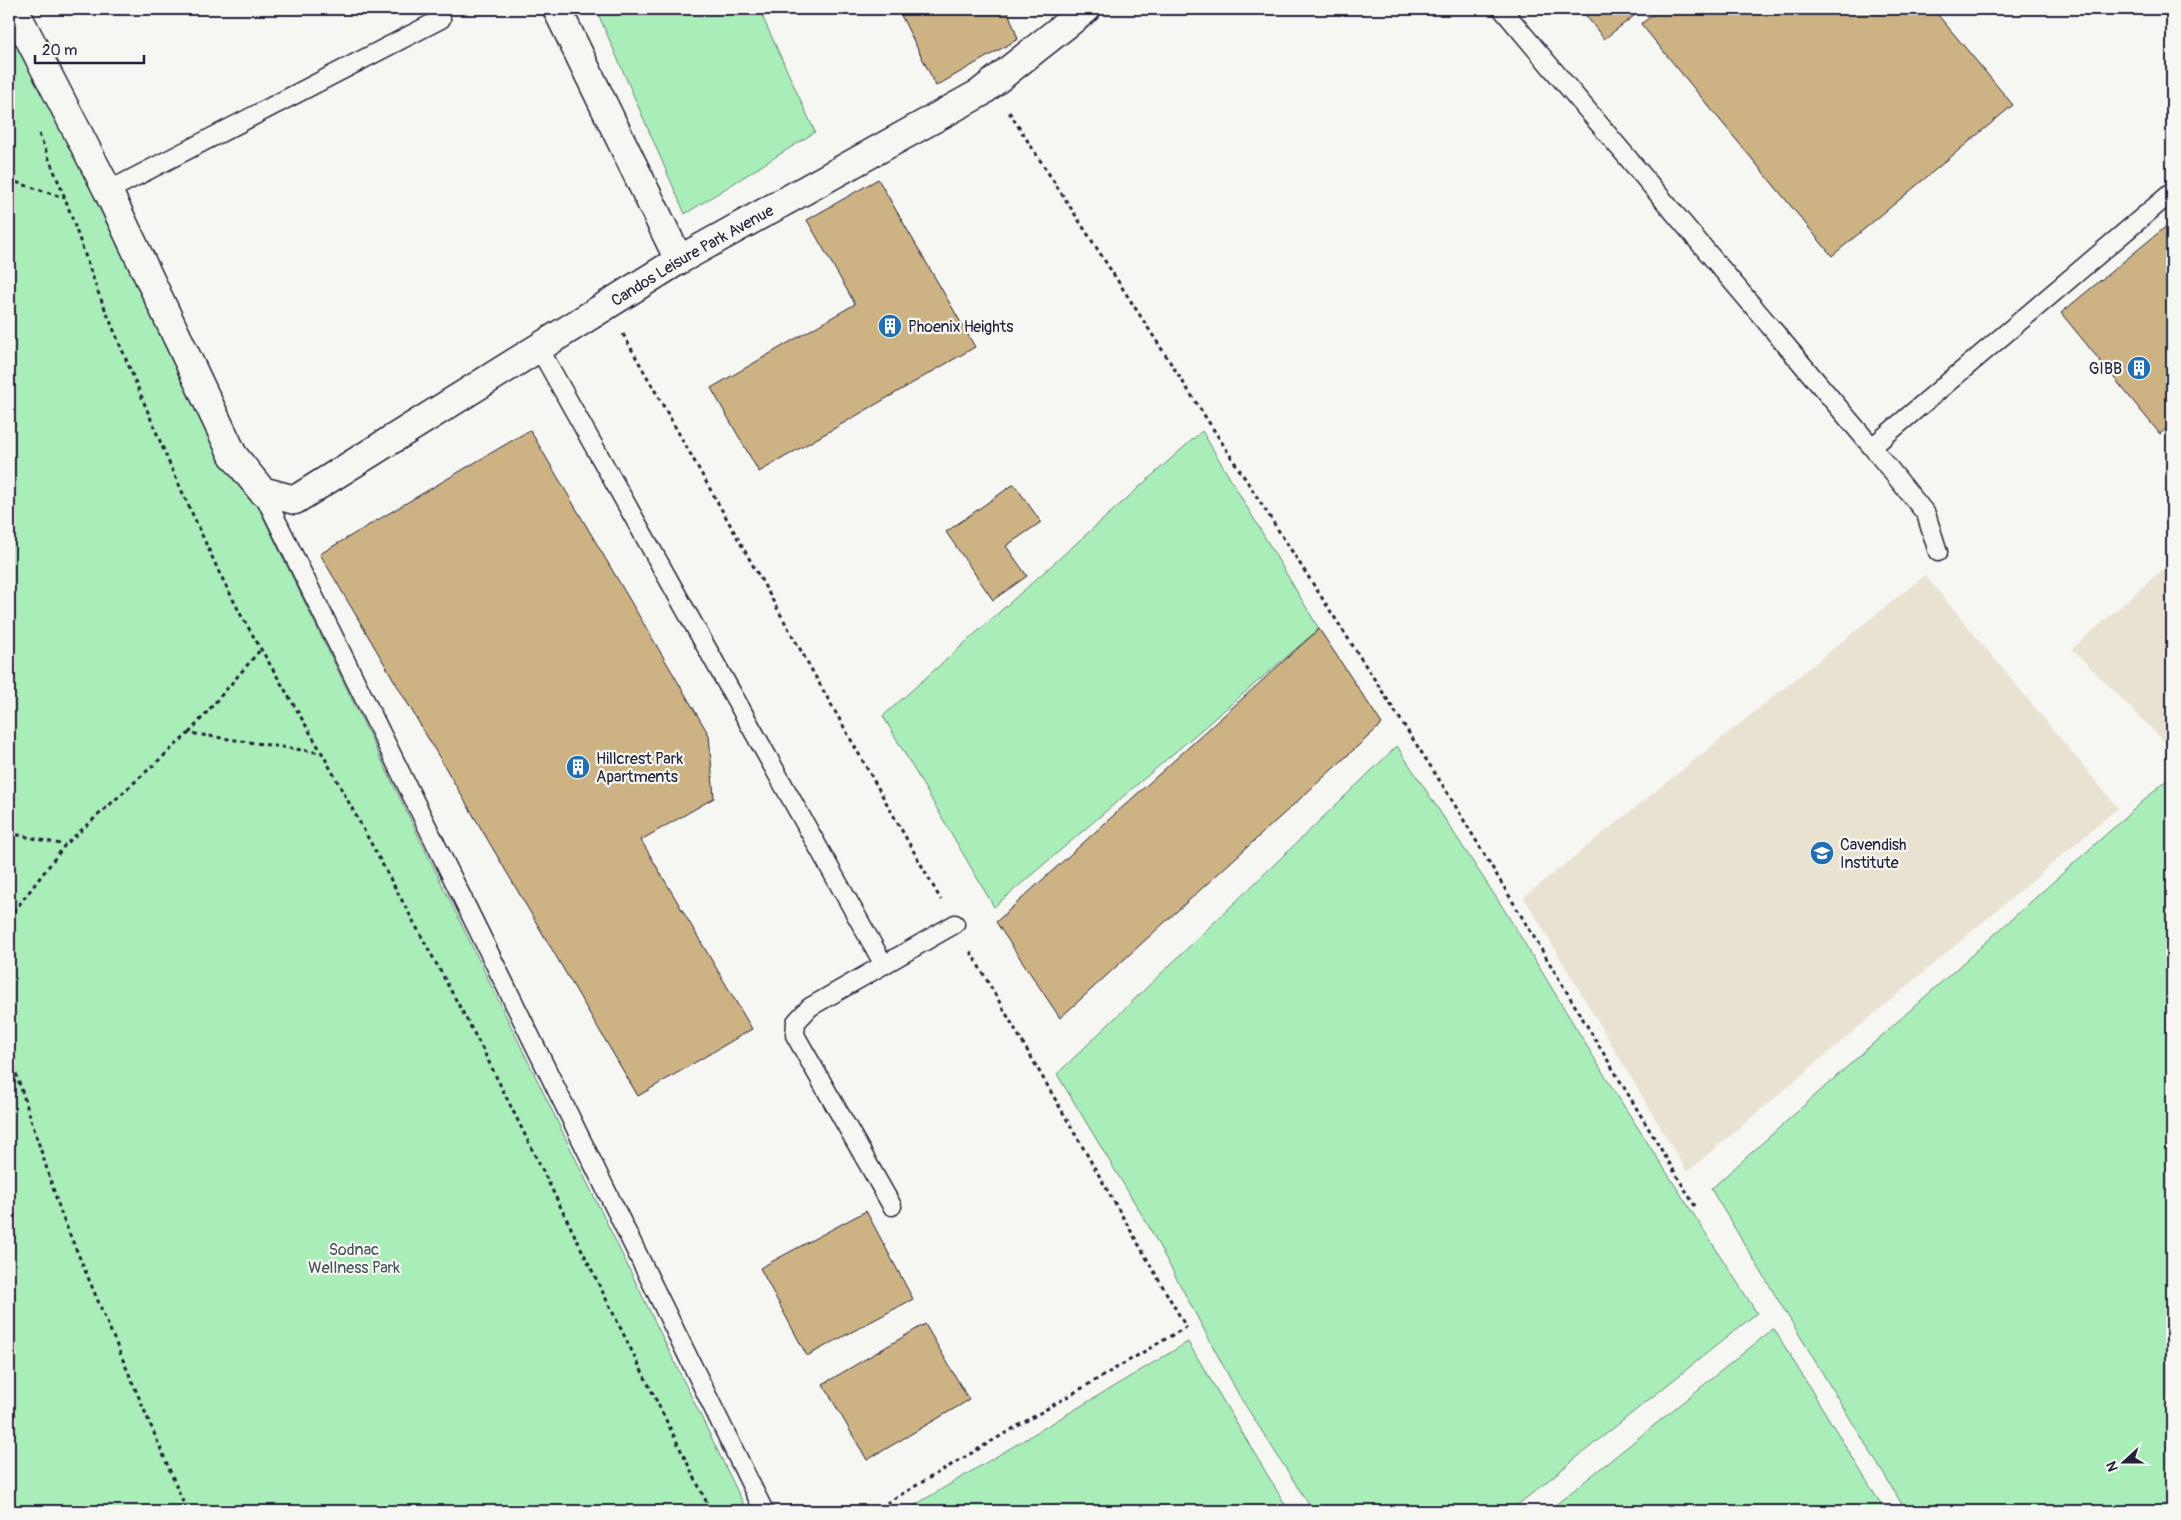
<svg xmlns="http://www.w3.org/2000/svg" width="2181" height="1520" viewBox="0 0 2181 1520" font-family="Pangolin,sans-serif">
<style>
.built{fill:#eae2d1}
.green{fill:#a9edb9;stroke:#66887a}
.building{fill:#cdb283;stroke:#22223b}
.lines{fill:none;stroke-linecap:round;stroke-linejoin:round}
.service-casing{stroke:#22223b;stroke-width:21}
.minor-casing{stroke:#22223b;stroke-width:31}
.path{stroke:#22223b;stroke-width:3;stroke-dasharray:4 4;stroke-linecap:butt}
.service{stroke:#f6f6f2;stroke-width:18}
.minor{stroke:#f6f6f2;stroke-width:28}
.labels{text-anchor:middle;stroke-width:4.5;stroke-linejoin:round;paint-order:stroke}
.street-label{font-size:16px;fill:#22223b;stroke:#f6f6f2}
.poi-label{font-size:16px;fill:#22223b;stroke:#f6f6f2;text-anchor:start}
.park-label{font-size:16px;fill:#44555a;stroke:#f6f6f2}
</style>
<rect width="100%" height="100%" fill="#f6f6f2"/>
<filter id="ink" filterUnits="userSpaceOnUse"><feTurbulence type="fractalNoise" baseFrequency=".02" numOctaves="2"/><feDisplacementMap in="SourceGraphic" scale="10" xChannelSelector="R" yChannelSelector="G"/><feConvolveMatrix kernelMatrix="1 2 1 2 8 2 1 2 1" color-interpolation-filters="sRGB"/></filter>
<g filter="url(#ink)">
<path class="built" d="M2172 561V749L2072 649Z
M1925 575 2118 808 1687 1172 1524 897Z"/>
<path class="green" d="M9 9 233 455 747 1511H9Z
M596 9H759L815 132 685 214Z
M1202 431 1319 629 994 907 883 716Z
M1397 746 1505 911 1613 1089 1757 1313 1510 1511H1313L1240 1397 1148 1225 1057 1074Z
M2171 776 2172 1511H1906L1711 1189Z
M1774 1329 1885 1511H1548L1773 1329Z
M1188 1342 1289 1511H905Z"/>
<path class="building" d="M898 9H1007L1018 39 936 86Z
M1581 9H1643L1604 39Z
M1660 9H1933L2013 105 1832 256 1641 24Z
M878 179 975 347 759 472 711 388 855 304 807 220Z
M2169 224 2172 228V424L2160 434 2061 313Z
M530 430 709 735 714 798 641 840 752 1029 638 1096 320 554Z
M1014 484 1041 522 1006 546 1027 576 993 600 946 532Z
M1319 629 1382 724 1060 1018 996 922Z
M866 1211 913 1299 807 1356 760 1268Z
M925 1324 969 1400 867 1460 823 1384Z"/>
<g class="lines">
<g class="service-casing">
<path id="service" d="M1502 9 1872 447 1926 514 1938 552
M108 191 441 19
M539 348 884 965
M1872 447 2172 192
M262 491 764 1511
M892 1206 795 1035 796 1022 810 1007 955 924"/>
</g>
<g class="minor-casing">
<g id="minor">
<path id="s1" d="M14 9 108 191 233 455 262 491 295 500 679 260 980 93 1086 9"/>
<path d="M557 9 679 260"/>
</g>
</g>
<path class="path" d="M9 81 18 93
M1009 112 1447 792 1695 1206
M39 134 65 198 98 292 170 465 219 572 241 615 322 753 481 1046 711 1511
M9 180 65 198
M623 334 941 900
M189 733 261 649
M9 833 65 845
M9 918 65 845 189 733 322 753
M9 1051 62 1216 187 1511
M873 1511 1186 1327 969 949"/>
<use href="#service" class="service"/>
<use href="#minor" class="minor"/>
</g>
</g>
<defs>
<g id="building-disc" transform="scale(1.25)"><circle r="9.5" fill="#1f6fb2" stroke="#f6f6f2"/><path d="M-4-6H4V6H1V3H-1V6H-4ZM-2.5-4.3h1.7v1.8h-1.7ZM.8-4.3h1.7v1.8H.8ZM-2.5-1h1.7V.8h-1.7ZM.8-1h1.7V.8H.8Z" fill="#fff"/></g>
<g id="school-disc" transform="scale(1.25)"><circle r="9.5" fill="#1f6fb2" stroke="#f6f6f2"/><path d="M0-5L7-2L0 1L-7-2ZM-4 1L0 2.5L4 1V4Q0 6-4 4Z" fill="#fff"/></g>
</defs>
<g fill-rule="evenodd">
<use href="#building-disc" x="890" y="326"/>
<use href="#building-disc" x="2139" y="368"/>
<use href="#building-disc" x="578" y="767"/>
<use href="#school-disc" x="1822" y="853"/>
</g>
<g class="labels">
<g class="street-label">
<text dy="6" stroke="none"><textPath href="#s1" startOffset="1044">Candos Leisure Park Avenue</textPath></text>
</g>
<g class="poi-label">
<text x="908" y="332">Phoenix Heights</text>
<text x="2122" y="374" text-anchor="end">GIBB</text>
<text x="596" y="764">Hillcrest Park<tspan x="596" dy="18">Apartments</tspan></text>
<text x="1840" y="850">Cavendish<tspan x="1840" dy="18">Institute</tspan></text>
</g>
<g class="park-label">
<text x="354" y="1255">Sodnac<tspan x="354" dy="18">Wellness Park</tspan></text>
</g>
</g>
<rect width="2181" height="1520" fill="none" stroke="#f6f6f2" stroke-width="30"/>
<rect x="15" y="15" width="2151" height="1490" fill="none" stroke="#22223b" stroke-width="2" filter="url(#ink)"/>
<g transform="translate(2124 1462) rotate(249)" stroke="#f6f6f2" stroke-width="4" paint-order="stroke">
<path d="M0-4L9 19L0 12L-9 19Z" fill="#22223b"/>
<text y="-8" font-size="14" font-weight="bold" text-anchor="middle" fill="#22223b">N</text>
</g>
<path d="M35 55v8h109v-8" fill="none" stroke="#22223b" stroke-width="2.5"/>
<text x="42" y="55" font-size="15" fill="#22223b" stroke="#f6f6f2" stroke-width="4" paint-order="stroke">20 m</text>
</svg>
